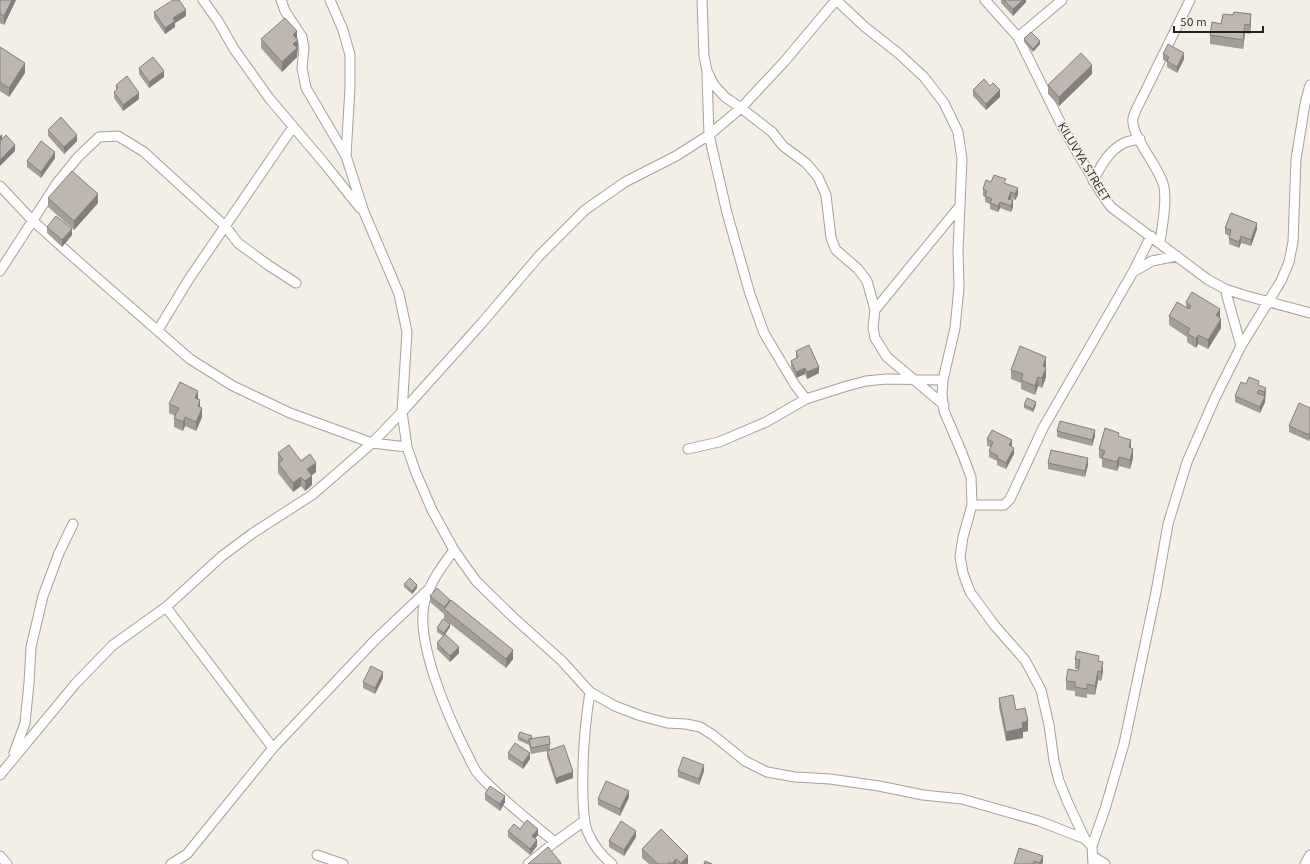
<svg xmlns="http://www.w3.org/2000/svg" width="1310" height="864" viewBox="0 0 1310 864" font-family="Ubuntu,sans-serif">
<style>
.lines{fill:none;stroke-linecap:round;stroke-linejoin:round}
.street-casing{stroke:#a6a19a;stroke-width:11}
.street{stroke:#fff;stroke-width:9}
.wall{fill:#a39d98}
.shaded-wall{fill:#847f7c}
.building{fill:#bdb6b1;stroke:#847f7c}
.labels{text-anchor:middle;stroke-width:3.5;stroke-linejoin:round;paint-order:stroke}
.street-label{font-size:12px;fill:#23211e;stroke:#f3eee6}
</style>
<rect width="100%" height="100%" fill="#f3eee6"/>
<g class="lines">
<g class="street-casing">
<path id="street" d="M203 0 218 21 234 49 269 98 324 163 360 208
M281 0 285 11 302 37 304 48 302 68 306 88 346 156 364 212 399 294 407 332 402 412 407 447 416 473 432 510 454 550 476 581 514 618 562 661 590 692 615 706 641 716 667 723 686 724 700 727 713 735 745 761 767 772 795 777 830 779 879 786 923 795 962 799 1039 821 1085 839 1092 846 1093 864
M330 0 343 30 350 55V87L346 156
M702 0 704 56 707 71 714 85 725 97 741 108 772 132 783 146 806 163 818 177 826 195 831 238 836 250 858 269 867 281 875 310 873 328 875 338 887 357 944 405
M836 0 865 27 898 53 924 77 944 103 958 132 962 159 958 251 959 287 955 328 943 380 942 395 944 411 962 453 971 477 972 505 963 537 960 557 963 573 970 592 995 626 1025 660 1041 690 1049 725 1054 761 1059 781 1068 803 1085 839
M985 0 1018 37 1063 128 1101 193 1111 207 1207 279 1225 289 1247 296 1310 313
M1018 37 1062 0
M707 75 709 135 727 213 750 294 764 333 795 385 806 399
M1093 181C1101 166 1108 151 1124 143 1128 141 1134 140 1140 139
M0 186 33 221 80 263 190 359 233 386 290 413 372 443 407 447
M1160 243C1162 225 1167 205 1164 187 1160 167 1130 136 1133 118 1134 114 1136 110 1138 106L1190 0
M0 271 57 183 78 157 99 137 118 136 144 152 225 226 238 243 268 265 296 283
M1133 272 1152 261 1177 256
M1225 289 1241 346
M875 310 959 207
M158 330 189 279 293 127
M688 449 719 442 766 422 806 399 847 386 866 381 886 379 943 380
M972 505H1004L1010 499 1043 428 1133 272 1151 236
M454 550C443 565 430 582 425 600 414 639 447 714 465 750 469 757 472 765 476 771 480 777 486 782 491 787 511 807 533 824 555 842
M166 607 273 748
M590 692C584 729 582 761 583 799 584 810 583 822 588 833 593 844 602 856 612 864
M14 753 25 723 29 683 31 647 43 596 59 553 73 524
M0 775 76 683 113 645 166 607 222 556 253 533 312 495 372 443 402 412 481 324 539 256 585 210 625 182 676 156 709 135 741 108 784 62 836 0
M1092 846 1105 809 1124 744 1156 592 1168 524 1187 462 1215 398 1241 346 1281 281 1289 262 1293 242 1296 159 1305 104 1310 85
M317 855 343 864
M0 856 7 864
M1094 857 1105 864
M171 864 187 854 273 748 375 640 430 588
M528 864 555 842 584 821
M1305 864 1310 855"/>
</g>
<use href="#street" class="street"/>
</g>
<path class="wall" d="M0 0H16L4 25 0 23Z
M1001 0H1026V2L1013 16 1001 3Z
M154 12 186 16 175 23V27L165 34 154 18Z
M1251 23 1250 34 1245 33 1243 49 1210 44V35L1221 24Z
M261 39H297L298 49 297 57 282 72 261 48Z
M1024 39 1040 44 1033 52 1024 42Z
M0 47 25 73 9 97 0 91Z
M1163 54 1184 59 1177 73 1167 67V62L1163 60Z
M139 68 164 77 149 88 139 74Z
M1092 74 1059 106 1048 94V85Z
M116 85 139 99 123 111 114 98V92L116 90Z
M990 86 1000 97 986 110 973 96V90Z
M48 130 77 141 64 154 48 136Z
M55 158 41 178 27 167V161Z
M991 182 1006 184 1018 195 1015 200 1011 198 1010 200 1013 207 1011 212 1000 208 998 212 990 209V204L985 202V197L983 196V189Z
M48 198 98 203 74 230 48 207Z
M47 227 72 235 62 247 47 233Z
M1225 228 1257 229 1251 246 1241 243 1239 248 1229 244V236L1225 234Z
M1186 302 1220 318 1221 328 1208 349 1198 344 1196 348 1187 342V337L1169 325V316L1186 307Z
M796 351 819 373 807 379 805 374 796 378 791 367V361L796 358Z
M1046 366V377L1042 388 1038 386 1035 395 1021 389V383L1011 379V370Z
M1246 384 1259 385 1266 394 1265 397V402L1260 413 1235 402V396Z
M198 399 200 407 202 417 196 431 185 426 183 431 174 427V418L175 416 169 413V404Z
M1024 405H1036L1033 412 1024 408Z
M1310 408 1309 441 1289 432V426Z
M1057 431 1095 436 1092 446 1057 437Z
M1119 436 1131 448 1133 458 1130 469 1119 466 1117 471 1102 467V459L1099 458V449Z
M987 439 1012 446 1014 454 1006 469 997 465V461L989 457V451L991 447 987 446Z
M278 453 301 461 316 472 311 475 312 485 305 491 301 486 293 492 278 473Z
M1048 463 1088 465 1085 477 1048 469Z
M404 584 417 588 412 594 404 587Z
M430 596 450 602 513 659 506 668 444 619V613V614L430 602Z
M450 627 445 634 459 653 450 662 437 649V643L443 636 437 632V628Z
M1075 659 1099 661 1103 671 1101 681 1098 680 1095 695 1087 694V698L1075 696V691L1066 690V681L1078 671V669H1075Z
M383 678 375 694 363 688V682Z
M999 698 1016 710 1028 731 1023 732V738L1006 741 999 707Z
M518 737 532 739 550 744V750L573 778 556 784 547 757V751L531 754 529 745 518 740Z
M508 753 530 759 523 769 508 759Z
M678 771H704L699 785 678 777Z
M485 794 505 802 500 811 485 800Z
M629 797 620 816 598 805V799Z
M520 829 538 835 535 838 537 846 530 855 508 837V831Z
M661 829 688 864H649L642 858V849Z
M636 837 624 856 609 847V841Z
M1019 848 1043 862 1042 864H1014Z"/>
<path class="shaded-wall" d="M12 0H16L4 25V16Z
M1023 0H1026V2L1013 16V9Z
M186 10V16L175 23V27L165 34V28L173 18Z
M1251 14V23L1250 34V25Z
M1245 24V33L1243 49V40Z
M297 31V40L293 35Z
M298 40 297 57 282 72V62L293 44Z
M1040 41V44L1033 52V49Z
M1184 53V59L1177 73V67Z
M25 63V73L9 97V88Z
M1092 65V74L1059 106V97Z
M164 71V77L149 88V82Z
M1000 90V97L986 110V104Z
M139 93V99L123 111V105Z
M2 134V140L0 142V136Z
M77 135V141L64 154V147Z
M15 145V151L0 166V160Z
M55 152V158L41 178V172Z
M1018 188V195L1015 200V194Z
M1011 192V198L1008 205V199Z
M98 194V203L74 230V221Z
M1013 200V207L1011 212V206Z
M1000 202V208L998 212V206Z
M1257 223V229L1251 246V240Z
M72 229V235L62 247V240Z
M1241 236V243L1239 248V242Z
M1220 309V318L1216 315Z
M1221 319V328L1208 349V340Z
M1198 335V344L1196 348V339Z
M1046 357V366L1043 375V366Z
M819 367V373L807 379V372Z
M805 368V374L796 378V372Z
M1046 368V377L1042 388V378Z
M1038 377V386L1035 395V386Z
M1266 388 1265 402 1260 413V407L1264 398V392Z
M198 391V400L195 398Z
M200 400V410L198 406Z
M1036 402V405L1033 412V409Z
M202 408V417L196 431V422Z
M185 417V426L183 431V422Z
M1095 430V436L1092 446V440Z
M1310 432V438L1309 441V435Z
M1012 440V446L1009 451V445Z
M1131 440V449L1129 447Z
M1014 448V454L1006 469V463Z
M1133 449V458L1130 469V460Z
M1119 457V466L1117 471V462Z
M1088 458V465L1085 477V471Z
M316 463V472L307 479V469Z
M312 476V485L305 491V481Z
M301 477V486L293 492V483Z
M417 585V588L412 594V591Z
M450 600V606L444 609V614V607Z
M450 624V627L444 636V633Z
M459 647V653L450 662V656Z
M513 650V659L506 668V659Z
M1103 662V671L1101 681V672Z
M1098 671V680L1095 695V686Z
M383 672V678L375 694V688Z
M1028 721V731L1023 732V738L1006 741V732L1022 723Z
M530 753V759L523 769V763Z
M704 765V771L699 785V779Z
M573 772V778L556 784V778Z
M629 791V797L620 816V809Z
M505 796V802L500 811V804Z
M538 829V835L532 842V836Z
M636 831V837L624 856V850Z
M537 840V846L530 855V849Z
M688 856V864H681V863Z
M1043 856V862L1042 864H1040Z
M676 859V864H672Z"/>
<path class="building" d="M0 0H12L4 16 0 14Z
M173 0H179L186 10 173 18 175 21 165 28 154 12Z
M1004 0H1023L1013 9Z
M1234 12 1251 14 1250 25 1245 24 1243 40 1210 35 1212 22 1221 24 1223 14 1233 15Z
M285 18 297 31 293 35 298 40 293 44 297 48 282 62 261 39Z
M1031 32 1040 41 1033 49 1024 39Z
M1168 44 1184 53 1177 67 1167 61 1169 57 1163 54Z
M0 47 25 63 9 88 0 82Z
M1081 53 1092 65 1059 97 1048 85Z
M153 57 164 71 149 82 139 68Z
M127 76 139 93 123 105 114 92 118 88 116 85Z
M984 79 990 86 993 83 1000 90 986 104 973 90Z
M61 117 77 135 64 147 48 130Z
M6 135 15 145 0 160V141Z
M41 141 55 152 41 172 27 161Z
M72 171 98 194 74 221 48 198Z
M994 175 1006 179 1004 183 1018 188 1015 194 1011 192 1008 199 1013 200 1011 206 1000 202 998 206 990 203 992 199 985 196 987 191 983 189 986 180 991 182Z
M1231 213 1257 223 1251 240 1241 236 1239 242 1229 238 1231 230 1225 228Z
M56 216 72 229 62 240 47 227Z
M1192 292 1220 309 1216 315 1221 319 1208 340 1198 335 1196 339 1187 333 1190 329 1169 316 1177 302 1189 309 1191 306 1186 302Z
M809 345 819 367 807 372 805 368 796 372 791 361 798 357 796 351Z
M1020 346 1046 357 1043 366 1046 368 1042 378 1038 377 1035 386 1021 380 1023 374 1011 370Z
M1249 377 1259 381 1258 385 1266 388 1264 392 1259 390 1257 393 1265 396 1260 407 1235 396 1241 382 1246 384Z
M180 382 198 391 195 398 200 400 198 406 202 408 196 422 185 417 183 422 174 418 179 408 169 404Z
M1027 398 1036 402 1033 409 1024 405Z
M1299 403 1310 408V432L1309 435 1289 426Z
M1060 421 1095 430 1092 440 1057 431Z
M1105 428 1119 433 1118 436 1131 440 1129 447 1133 449 1130 460 1119 457 1117 462 1102 458 1105 451 1099 449Z
M992 430 1012 440 1009 445 1014 448 1006 463 997 458 998 456 989 451 993 442 987 439Z
M289 445 301 461 310 454 316 463 307 469 312 476 305 481 301 477 293 483 278 463 283 460 278 453Z
M1051 450 1088 458 1085 471 1048 463Z
M410 578 417 585 412 591 404 584Z
M437 588 450 600 444 607 430 596Z
M451 600 513 650 506 659 444 609Z
M443 619 450 624 444 633 437 628Z
M445 634 459 647 450 656 437 643Z
M1077 651 1099 656 1098 661 1103 662 1101 672 1098 671 1095 686 1087 684V689L1075 687V682L1066 681 1068 669 1078 671 1080 660 1075 659Z
M371 666 383 672 375 688 363 682Z
M1013 695 1016 710 1025 708 1028 721 1022 723 1023 728 1006 732 999 698Z
M520 732 532 736 531 739H529V742L518 737Z
M549 736 550 744 531 748 529 739Z
M515 743 530 753 523 763 508 753Z
M564 745 573 772 556 778 547 751Z
M683 757 704 765 699 779 678 771Z
M606 781 629 791 620 809 598 799Z
M490 786 505 796 500 804 485 794Z
M527 820 538 829 532 836 537 840 530 849 508 831 514 824 520 829Z
M621 821 636 831 624 850 609 841Z
M661 829 688 856 681 863 676 859 672 864 670 862 667 864H658L642 849Z
M548 847 561 863 560 864H528Z
M1019 848 1043 856 1040 863 1034 861 1033 864H1014Z
M705 861 712 864H704Z"/>
<g class="labels">
<g class="street-label">
<text transform="translate(1084 162) rotate(59)" y="4">KILUVYA STREET</text>
</g>
</g>
<path d="M1174 26v6h89v-6" fill="none" stroke="#23211e" stroke-width="2"/>
<text x="1180" y="26" font-size="12" fill="#23211e" stroke="#f3eee6" stroke-width="3" paint-order="stroke">50 m</text>
</svg>
